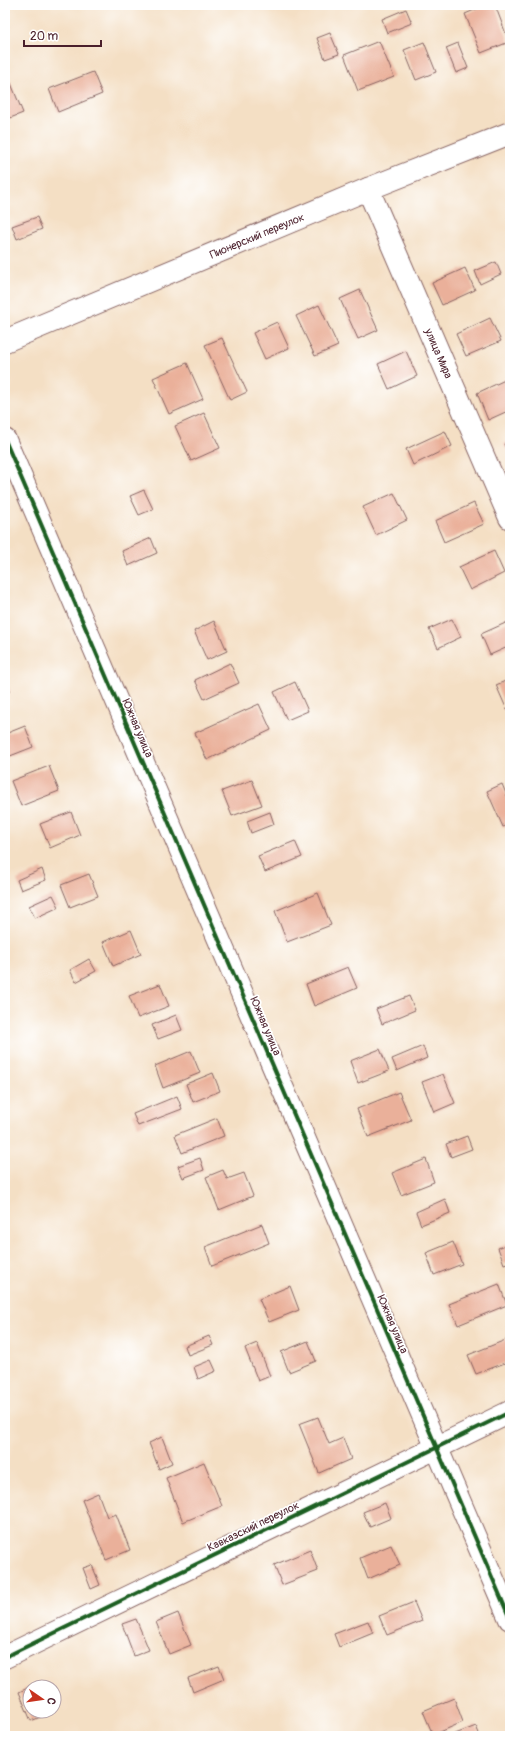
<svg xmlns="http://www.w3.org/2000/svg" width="515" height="1741" viewBox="0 0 515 1741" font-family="Pangolin,sans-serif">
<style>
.building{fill:#eab09a}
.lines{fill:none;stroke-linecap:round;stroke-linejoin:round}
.minor-casing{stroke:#866261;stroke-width:24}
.tertiary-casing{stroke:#866261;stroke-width:24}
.minor{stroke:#fff;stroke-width:22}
.tertiary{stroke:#fff;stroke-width:22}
.cycleway-casing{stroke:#fff;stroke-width:6}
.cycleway{stroke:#1b5e20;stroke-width:4}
.labels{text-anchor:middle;stroke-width:3.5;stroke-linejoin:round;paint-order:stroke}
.street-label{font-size:11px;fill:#4a1f2b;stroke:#fff}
</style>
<rect width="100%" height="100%" fill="#fff"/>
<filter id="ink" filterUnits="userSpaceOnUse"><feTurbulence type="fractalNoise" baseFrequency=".025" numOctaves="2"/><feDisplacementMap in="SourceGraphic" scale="8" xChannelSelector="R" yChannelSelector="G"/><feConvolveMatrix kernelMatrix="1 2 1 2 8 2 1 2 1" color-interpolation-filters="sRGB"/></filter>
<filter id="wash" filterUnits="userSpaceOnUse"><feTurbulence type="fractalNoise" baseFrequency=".012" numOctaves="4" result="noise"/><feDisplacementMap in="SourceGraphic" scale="16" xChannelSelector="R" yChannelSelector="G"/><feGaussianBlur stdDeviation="0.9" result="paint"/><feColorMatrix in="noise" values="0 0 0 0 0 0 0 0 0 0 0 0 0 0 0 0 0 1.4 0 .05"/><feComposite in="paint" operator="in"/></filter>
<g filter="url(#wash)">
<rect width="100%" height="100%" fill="#f4dfc4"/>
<g id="blocks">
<path class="building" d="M486 5H495L509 42 481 53 465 14Z
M406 9 412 23 387 33 382 19Z
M330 33 339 54 325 59 317 38Z
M379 41 394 77 358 91 344 55Z
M424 42 436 72 416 80 404 50Z
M458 43 468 68 456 73 446 48Z
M93 72 102 94 58 112 49 89Z
M10 81 23 113 5 120V83Z
M37 217 42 229 17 239 12 226Z
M496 262 501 274 480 284 475 271Z
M465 268 475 290 442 305 432 283Z
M360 290 378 330 358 339 340 299Z
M319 305 338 346 315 356 296 316Z
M490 318 501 341 466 356 456 334Z
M277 322 289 348 265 359 253 333Z
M222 338 247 392 230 400 205 345Z
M406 351 417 376 389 389 378 364Z
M187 363 203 399 169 414 153 378Z
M505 380 510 391V410L488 420 477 393Z
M204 413 220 448 191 461 175 426Z
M445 431 452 446 413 465 406 449Z
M510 441V456L504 444Z
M144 490 153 509 139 515 130 496Z
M394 493 407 520 376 535 363 507Z
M474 503 484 524 444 542 435 521Z
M151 538 157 553 128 566 122 551Z
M494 551 504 573 470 590 459 567Z
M452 619 461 637 438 648 429 629Z
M214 621 227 651 207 660 194 631Z
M510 621V646L490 655 481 634Z
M230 663 239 683 204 699 195 680Z
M5 677 10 691 5 693Z
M510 679V708L507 710 496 685Z
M295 682 308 711 287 720 274 692Z
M259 704 271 730 207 760 195 733Z
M25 726 33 747 5 758V734Z
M49 766 59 791 21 806 11 781Z
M252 780 262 805 232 816 222 791Z
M502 784 510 803V824L503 827 487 791Z
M71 812 80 835 50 848 40 824Z
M270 812 274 824 251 833 247 821Z
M295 841 302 857 265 872 258 856Z
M42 869 46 880 21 890 17 880Z
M89 874 98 896 70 907 61 885Z
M318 893 331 925 287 942 275 911Z
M53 895 59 907 35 918 29 906Z
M131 930 141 954 113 966 103 942Z
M89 959 96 971 76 982 70 970Z
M348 967 357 988 314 1006 306 984Z
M160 984 169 1006 138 1018 129 996Z
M409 996 415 1010 382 1024 376 1009Z
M176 1015 182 1030 158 1039 152 1025Z
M423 1046 427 1058 397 1071 392 1059Z
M380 1049 389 1071 358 1083 350 1061Z
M191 1051 200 1073 163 1088 155 1066Z
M213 1073 220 1091 193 1102 186 1084Z
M443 1074 455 1103 434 1112 422 1082Z
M399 1092 411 1120 368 1137 357 1109Z
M177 1096 182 1109 138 1126 133 1114Z
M217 1118 224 1136 182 1153 175 1135Z
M467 1136 472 1149 451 1157 446 1144Z
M200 1158 204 1170 183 1178 178 1166Z
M426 1159 434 1182 401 1195 392 1173Z
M223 1170 227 1179 244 1173 253 1196 219 1210 206 1177Z
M445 1199 450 1213 421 1225 416 1212Z
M262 1224 269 1243 212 1266 205 1247Z
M453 1242 462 1264 434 1275 426 1253Z
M510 1243V1262L504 1264 498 1248Z
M499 1284 507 1305 458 1325 449 1304Z
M290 1286 299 1310 269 1322 259 1299Z
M209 1336 213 1345 188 1355 185 1346Z
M508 1339 510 1345V1361L476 1374 468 1355Z
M308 1341 316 1361 289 1372 281 1352Z
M257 1343 270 1376 258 1381 245 1348Z
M211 1360 216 1371 198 1379 194 1367Z
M318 1417 329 1444 343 1438 351 1459 319 1473 299 1424Z
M162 1437 172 1463 159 1469 149 1443Z
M204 1462 222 1506 183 1522 166 1478Z
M98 1493 107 1517 116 1514 130 1550 106 1560 82 1500Z
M385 1503 391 1518 370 1527 363 1512Z
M391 1545 400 1565 368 1579 360 1558Z
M310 1550 318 1571 282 1585 274 1565Z
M92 1565 100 1585 91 1589 83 1568Z
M414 1602 422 1621 387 1635 379 1616Z
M178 1613 191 1645 169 1654 156 1622Z
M136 1619 149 1650 134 1656 122 1624Z
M368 1621 373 1633 339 1647 334 1634Z
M219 1666 224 1679 193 1692 188 1678Z
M30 1687V1711H49L50 1713 31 1721 19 1692Z
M454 1698 463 1722 433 1735 423 1711Z
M476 1726 480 1736H450Z"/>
</g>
</g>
<g filter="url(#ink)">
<use href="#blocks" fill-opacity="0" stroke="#866261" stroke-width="1"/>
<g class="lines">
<g class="minor-casing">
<g id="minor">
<path id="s1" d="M368 189 510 518"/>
<path d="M5 440 510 1619"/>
<path d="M5 1657 510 1412"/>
</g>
</g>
<g class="tertiary-casing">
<g id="tertiary">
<path id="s2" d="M5 341 368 189 510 133"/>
</g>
</g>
<use href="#minor" class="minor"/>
<use href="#tertiary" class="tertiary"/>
<g class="cycleway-casing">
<path id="cycleway" d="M5 440 510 1619
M5 1657 510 1412"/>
</g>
<use href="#cycleway" class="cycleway"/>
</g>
</g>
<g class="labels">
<g class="street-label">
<text dy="4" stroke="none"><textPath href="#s2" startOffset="273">Пионерский переулок</textPath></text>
<text dy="4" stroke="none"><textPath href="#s1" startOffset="179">улица Мира</textPath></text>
<text transform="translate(138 728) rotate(67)" y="4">Южная улица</text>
<text transform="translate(266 1026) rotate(67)" y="4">Южная улица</text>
<text transform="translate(393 1324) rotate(67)" y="4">Южная улица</text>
<text transform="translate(253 1526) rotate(-26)" y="4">Кавказский переулок</text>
</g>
</g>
<rect width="515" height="1741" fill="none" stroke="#fff" stroke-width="20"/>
<g transform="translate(42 1699) rotate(103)"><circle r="19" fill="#ffffff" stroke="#b7a5aa"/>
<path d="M0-3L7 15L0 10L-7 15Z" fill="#c8321e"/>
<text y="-6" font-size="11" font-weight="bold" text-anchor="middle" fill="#4a1f2b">С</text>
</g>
<path d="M24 40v6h77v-6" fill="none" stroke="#4a1f2b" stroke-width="2"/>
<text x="30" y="40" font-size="12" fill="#4a1f2b" stroke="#ffffff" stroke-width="3" paint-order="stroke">20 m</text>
</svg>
